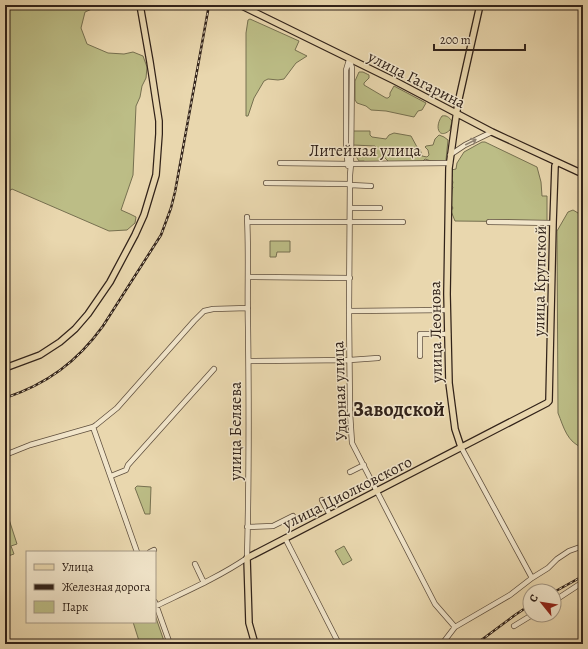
<svg xmlns="http://www.w3.org/2000/svg" width="588" height="649" viewBox="0 0 588 649" font-family="Alegreya,serif">
<style>
.green{fill:#bcbd86;stroke:#767050}
.lines{fill:none;stroke-linecap:round;stroke-linejoin:round}
.minor-casing{stroke:#5f4f3e;stroke-width:6}
.major-casing{stroke:#312219;stroke-width:8}
.minor{stroke:#f1e5ca;stroke-width:4.5}
.major{stroke:#e9d7ae;stroke-width:5.5}
.rail-casing{stroke:#312219;stroke-width:2.5}
.rail{stroke:#f1e5ca;stroke-width:1;stroke-dasharray:3;stroke-linecap:butt}
.oneway{stroke:#918472}
.labels{text-anchor:middle;stroke-width:3;stroke-linejoin:round;paint-order:stroke}
.street-label{font-size:16px;fill:#312219;stroke:#f1e5ca}
.district-label{font-size:20px;font-weight:bold;fill:#312219;stroke:#f1e5ca}
</style>
<rect width="100%" height="100%" fill="#e9d7ae"/>
<filter id="stains"><feTurbulence type="fractalNoise" baseFrequency=".005" numOctaves="4"/><feColorMatrix values="0 0 0 0 .2 0 0 0 0 .09 0 0 0 0 .02 0 0 0 .5 -.17"/></filter>
<radialGradient id="worn" r=".72"><stop offset=".6" stop-color="#630" stop-opacity="0"/><stop offset="1" stop-color="#630" stop-opacity=".3"/></radialGradient>
<path class="green" d="M5 5H101L85 12 81 28 87 44 108 53 124 54 133 52 143 56 147 67 146 78 142 86 140 97 136 106 133 175 121 210 130 214 136 217 135 223 127 230 109 231 12 189 5 194Z
M250 19 299 41 295 50 307 56 296 63 284 79 278 80 268 79 264 81 254 98 248 116H246V33L248 20Z
M359 72H363L369 75V78L364 83V85L386 98H388L390 96V93L394 86 426 103 422 110 418 111 414 117 386 111 371 110 366 106 357 103 355 100V81Z
M442 116C446 115 449 117 452 121L450 130C439 140 434 127 442 116Z
M352 131H370V135L372 137 386 139 389 135 394 133 411 136 417 147 420 149 422 156 427 157 429 155 428 150 425 147 426 146 433 145 435 139 439 135 444 137 448 140 446 160 445 161H431L425 159 422 162H389L383 156 382 158V163H367L364 161H359L355 155 352 154V150H355V148H358L357 155 359 156H376V147L375 146 353 145Z
M482 142H485L537 167 541 182 542 196H547V222L455 221 451 211 453 208 451 205 452 190 453 187 452 186 453 182 451 179 452 176 451 170 456 169 457 163 464 152Z
M573 210 583 216V448C567 442 564 428 558 413L557 231 568 212Z
M270 241H290V252H277L276 257H270Z
M137 486 151 487 150 514H145L135 488Z
M5 507 17 544 11 546 14 554 5 557Z
M344 546 352 560 343 565 335 551Z
M155 615 165 644H140L133 622H155Z"/>
<g class="lines">
<g class="minor-casing">
<path id="minor" d="M349 58 352 68 351 164 350 175 349 311 350 413 352 443 435 604 455 627
M450 155 465 145 492 132
M280 163 351 164 450 163
M348 166 346 148V70L349 60
M266 183 350 184
M350 185 371 186
M350 208H380
M248 222H403
M489 222 553 223
M248 277 350 278
M349 311 447 310
M420 356V334H448
M249 361 350 360 378 358
M93 427 137 552
M5 455 30 445 93 427 96 425 117 408 194 321 204 311 213 309 248 308
M350 472 364 465
M111 476 126 470 128 465 214 369
M322 500 330 515
M247 527 273 526 293 516
M285 538 339 644
M150 552 154 550
M195 564 204 583
M532 578 548 568 557 559 569 551 583 546
M554 601 583 582
M155 602 170 644
M156 606C187 591 219 577 247 558 249 481 249 404 248 327 247 290 249 254 247 217
M514 626 532 615
M442 644 455 627 510 595 532 578 461 447"/>
</g>
<g class="major-casing">
<path id="major" d="M240 5 395 81 492 132 583 174
M5 368 40 355 60 342 75 329 88 314 110 282 135 235 144 215 156 175 159 134V121L150 62 140 5
M461 447 455 429 449 383 447 294 449 168 458 103 480 5
M255 644 249 623 247 558 547 403 549 401 553 223 555 166 557 162"/>
</g>
<use href="#minor" class="minor"/>
<use href="#major" class="major"/>
<g class="rail-casing">
<path id="rail" d="M5 398C47 384 77 362 103 326L161 235 171 208 175 192 209 5
M554 592 583 576
M476 644 515 615 530 605"/>
</g>
<use href="#rail" class="rail"/>
</g>
<defs><path id="oneway-shaft" d="M-6 0H5M1.5-3L5.5 0L1.5 3" fill="none" stroke-width="1.6" stroke-linecap="round" stroke-linejoin="round"/></defs>
<use class="oneway" href="#oneway-shaft" transform="translate(471 142) rotate(-27)"/>
<g class="labels">
<g class="street-label">
<text transform="translate(417 79) rotate(27)" y="6">улица Гагарина</text>
<text x="365" y="156">Литейная улица</text>
<text transform="translate(539 281) rotate(-89)" y="6">улица Крупской</text>
<text transform="translate(435 332) rotate(-91)" y="6">улица Леонова</text>
<text transform="translate(339 391) rotate(-92)" y="6">Ударная улица</text>
<text transform="translate(235 431) rotate(-90)" y="6">улица Беляева</text>
<text transform="translate(347 492) rotate(-27)" y="6">улица Циолковского</text>
</g>
<g class="district-label">
<text x="399" y="416">Заводской</text>
</g>
</g>
<rect width="588" height="649" fill="none" stroke="#e9d7ae" stroke-width="20"/>
<rect x="6" y="6" width="576" height="637" fill="none" stroke="#312219" stroke-width="2"/>
<rect x="10" y="10" width="568" height="629" fill="none" stroke="#312219"/>
<rect x="26" y="551" width="130" height="72" fill="#f1e5ca" stroke="#a49783"/>
<rect x="34" y="564" width="20" height="6" fill="#e9d7ae" stroke="#a49783"/>
<text x="62" y="571" font-size="12" fill="#312219">Улица</text>
<rect x="34" y="584" width="20" height="6" fill="#312219" stroke="#a49783"/>
<text x="62" y="591" font-size="12" fill="#312219">Железная дорога</text>
<rect x="34" y="601" width="20" height="12" fill="#bcbd86" stroke="#a49783"/>
<text x="62" y="611" font-size="12" fill="#312219">Парк</text>
<g transform="translate(542 603) rotate(300)"><circle r="19" fill="#f1e5ca" stroke="#a49783"/>
<path d="M0-3L7 15L0 10L-7 15Z" fill="#8f2418"/>
<text y="-6" font-size="11" font-weight="bold" text-anchor="middle" fill="#312219">С</text>
</g>
<path d="M434 44v6h91v-6" fill="none" stroke="#312219" stroke-width="2"/>
<text x="440" y="44" font-size="12" fill="#312219" stroke="#f1e5ca" stroke-width="3" paint-order="stroke">200 m</text>
<rect width="100%" height="100%" filter="url(#stains)"/>
<rect width="100%" height="100%" fill="url(#worn)"/>
</svg>
